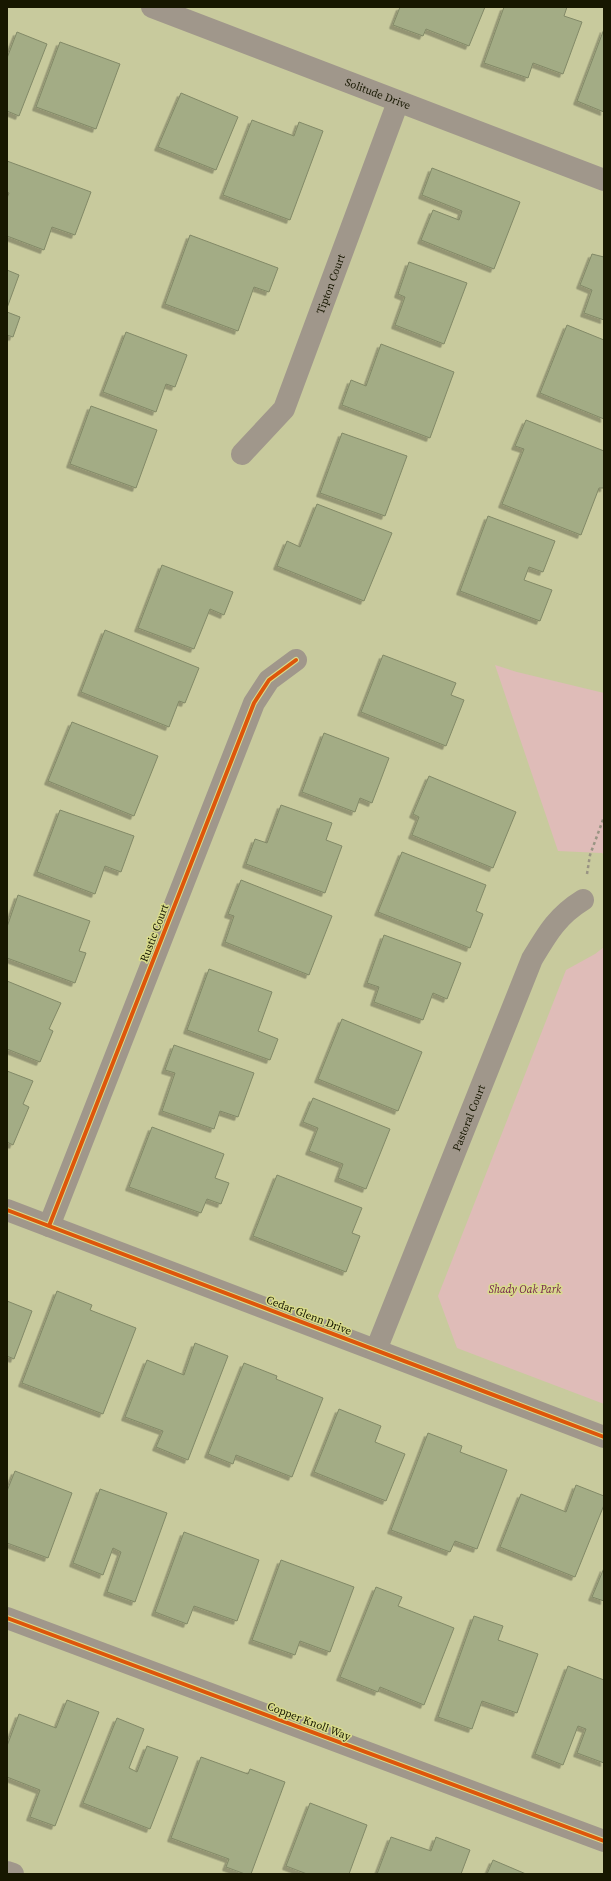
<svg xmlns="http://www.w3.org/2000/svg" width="611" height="1881" viewBox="0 0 611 1881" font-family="'Source Serif 4',serif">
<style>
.green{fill:#dfbcb8}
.building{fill:#a3ac85;stroke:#828967;filter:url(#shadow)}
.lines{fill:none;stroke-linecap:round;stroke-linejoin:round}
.path{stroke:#999483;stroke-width:2.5;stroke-dasharray:3 3;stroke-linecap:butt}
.minor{stroke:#a0978b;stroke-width:22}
.tertiary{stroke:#a0978b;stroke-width:22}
.cycleway-casing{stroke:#d9dc8b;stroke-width:6}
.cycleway{stroke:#de560b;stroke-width:4}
.labels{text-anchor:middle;stroke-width:3;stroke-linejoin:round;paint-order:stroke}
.street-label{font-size:11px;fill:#171700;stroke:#d9dc8b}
.park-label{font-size:11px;font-style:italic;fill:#71194c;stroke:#d9dc8b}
</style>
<defs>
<filter id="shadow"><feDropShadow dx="-3.5" dy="3.5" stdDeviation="0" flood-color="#0004"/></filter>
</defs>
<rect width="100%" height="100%" fill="#c8ca9d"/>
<path class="green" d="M495 665 517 672 604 693V855L602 853 558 851Z
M604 947V1404L457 1348 438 1296 566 970 595 954Z"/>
<path class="building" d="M400 7H485L469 46 426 29 423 36 393 25Z
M504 7H567L564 16 582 22 563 74 533 63 528 78 484 63Z
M604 29V112L577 101Z
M17 32 47 44 19 116 7 111V58Z
M60 42 120 64 96 129 36 107Z
M181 93 238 117 216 170 158 147Z
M252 120 294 136 299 122 323 131 290 220 223 195Z
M7 161 91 192 75 235 52 227 44 250 7 236V198L9 193 7 192Z
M432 168 520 202 494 269 421 240 433 210 459 220 462 211 422 195Z
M190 235 278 268 269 292 254 287 238 331 165 304Z
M592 254 604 257V320L584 313 592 290 580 285Z
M409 262 467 283 444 344 395 325 405 297 398 294Z
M7 270 19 275 7 308Z
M7 312 20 317 13 337 7 335Z
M567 325 604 340V419L540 393Z
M126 332 187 355 175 387 166 384 156 412 103 392Z
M381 344 454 372 430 438 342 405 351 380 366 386Z
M91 406 157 430 136 488 70 464Z
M526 420 604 451V488H599L581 535 502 504 524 449 515 446Z
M342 433 407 456 385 516 320 493Z
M317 504 392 533 364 601 277 566 287 541 300 547Z
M488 516 555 541 543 572 529 567 524 580 552 590 540 621 460 591Z
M162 565 233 592 224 615 210 609 194 649 138 628Z
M105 630 199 668 185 703 179 701 169 727 81 692Z
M383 655 456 683 451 695 464 700 446 746 361 712Z
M72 722 158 756 134 816 48 781Z
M324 733 389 758 372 803 360 798 355 812 302 792Z
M429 776 516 812 493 868 412 835 419 817 413 814Z
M281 805 332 823 326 840 342 846 325 893 246 864 255 839 267 843Z
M60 810 134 836 121 872 105 866 95 894 37 872Z
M402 852 486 885 476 911 483 914 470 948 378 912Z
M241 880 332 916 309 975 225 942 234 916 228 914Z
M18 895 90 921 79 951 86 953 75 983 7 958V927Z
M384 935 461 963 447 999 433 993 423 1020 374 1002 379 987 367 983Z
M209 969 272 992 258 1031 278 1039 270 1060 187 1030Z
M7 981 61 1003 49 1029 53 1031 40 1062 7 1049Z
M342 1019 422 1052 398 1111 318 1079Z
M174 1045 254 1073 238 1117 220 1111 214 1129 162 1111 175 1073 165 1070Z
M7 1071 33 1081 23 1104 29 1107 13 1145 7 1142Z
M313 1098 390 1129 366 1189 338 1178 343 1164 309 1151 318 1128 303 1122Z
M152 1127 224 1154 215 1178 229 1183 221 1204 207 1199 201 1213 129 1187Z
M277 1175 362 1208 352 1233 360 1236 346 1272 253 1236Z
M57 1291 92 1305 90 1310 136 1328 103 1414 22 1383Z
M7 1301 32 1311 14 1359 7 1356Z
M195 1343 228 1356 188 1460 156 1447 163 1431 125 1417 147 1360 184 1375Z
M244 1363 277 1376 276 1379 323 1398 292 1477 236 1455 233 1464 208 1454Z
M339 1409 381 1426 375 1442 405 1454 386 1501 314 1472Z
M428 1433 462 1446 460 1452 507 1470 477 1549 455 1541 450 1552 391 1530Z
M15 1471 72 1493 48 1558 7 1543V1491Z
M576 1485 604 1496V1505L575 1577 500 1547 521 1494 566 1512Z
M100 1489 167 1513 135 1602 107 1592 121 1552 113 1548 103 1575 73 1563Z
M184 1532 259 1560 237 1621 194 1606 187 1624 155 1612Z
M281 1560 354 1587 330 1652 300 1641 295 1655 252 1640Z
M604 1568V1601L592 1597Z
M376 1587 402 1597 398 1606 454 1628 424 1705 380 1687 378 1692 340 1677Z
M474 1616 503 1626 498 1640 538 1654 517 1713 482 1701 472 1729 438 1717Z
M568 1666 604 1680V1763L577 1753 586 1729 578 1726 563 1765 535 1754Z
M67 1700 99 1712 55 1826 30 1817 40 1790 7 1777V1746L19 1714 56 1728Z
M117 1718 144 1729 129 1768 137 1772 147 1746 178 1757 150 1829 83 1803Z
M201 1757 248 1774 250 1769 285 1782 251 1874H245L226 1867 229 1859 171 1838Z
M310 1803 367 1825 349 1874H307L286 1866Z
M391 1837 431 1851 436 1837 470 1850 461 1874H377Z
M493 1860 526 1874H487Z"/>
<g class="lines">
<path class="path" d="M587 874 590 855 604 817"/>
<g class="minor">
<path id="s1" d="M152 7 604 180"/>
<path id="s2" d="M242 454 284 409 398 102"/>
<path d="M7 1210 604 1437"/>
<path d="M49 1226 254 703 269 680 296 660"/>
<path id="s3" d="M376 1350 532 959C547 934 557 916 583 900"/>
<path d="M7 1618 604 1841"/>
</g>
<path class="tertiary" d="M7 1872 13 1874"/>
<g class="cycleway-casing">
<path id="cycleway" d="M7 1210 604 1437
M49 1226 254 703 269 680 296 660
M7 1618 604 1841"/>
</g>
<use href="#cycleway" class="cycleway"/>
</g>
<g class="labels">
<g class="street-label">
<text dy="4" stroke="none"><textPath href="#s1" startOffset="242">Solitude Drive</textPath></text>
<text dy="4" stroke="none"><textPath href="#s2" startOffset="195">Tipton Court</textPath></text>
<text transform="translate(154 933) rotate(-69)" y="4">Rustic Court</text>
<text dy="4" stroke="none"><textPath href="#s3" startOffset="250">Pastoral Court</textPath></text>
<text transform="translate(309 1315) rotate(21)" y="4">Cedar Glenn Drive</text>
<text transform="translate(309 1721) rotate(21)" y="4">Copper Knoll Way</text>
</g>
<g class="park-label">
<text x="525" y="1293">Shady Oak Park</text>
</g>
</g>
<rect width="611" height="1881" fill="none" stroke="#171700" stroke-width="16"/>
</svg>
